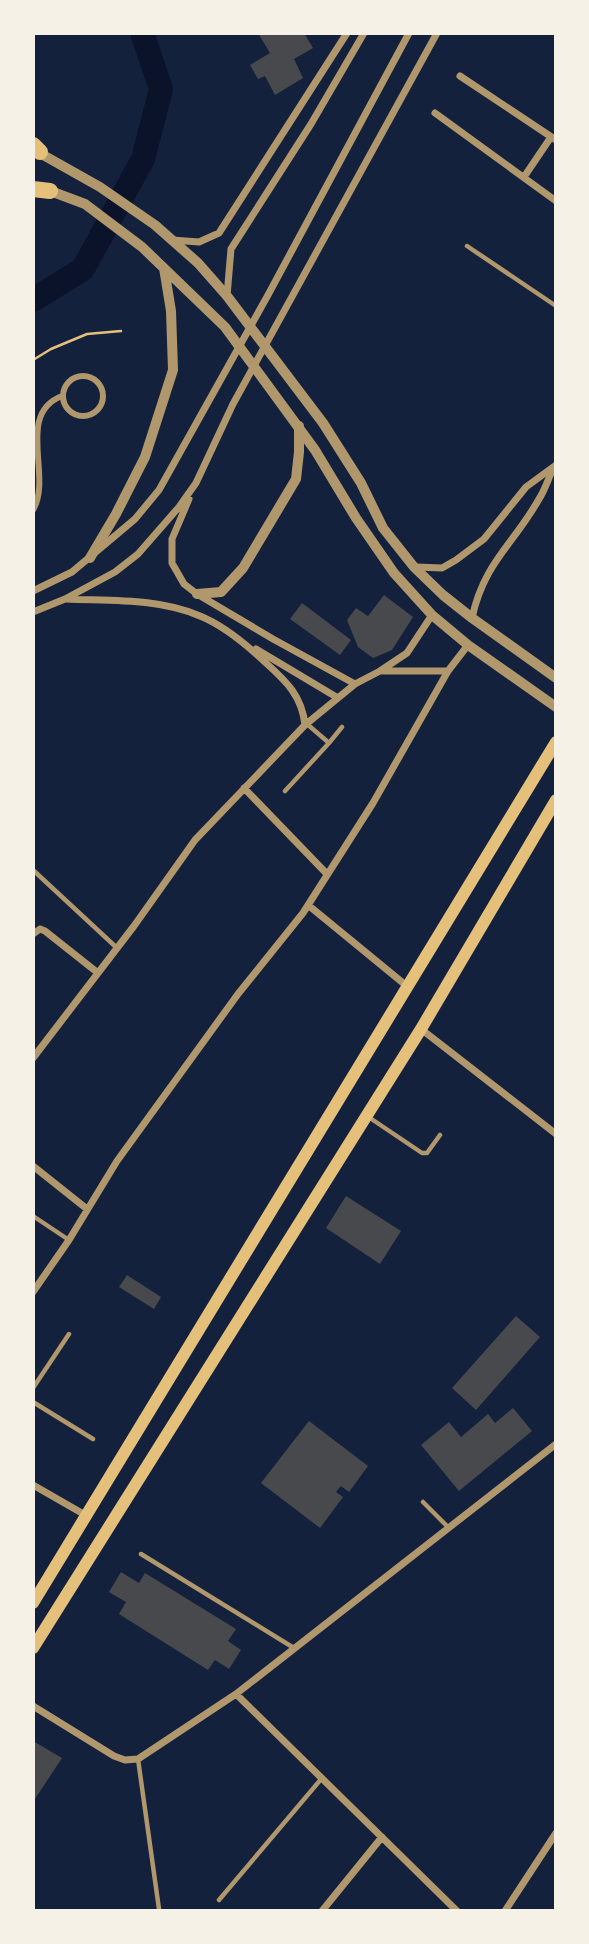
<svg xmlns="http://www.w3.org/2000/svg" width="589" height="1944" viewBox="0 0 589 1944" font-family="Mulish,sans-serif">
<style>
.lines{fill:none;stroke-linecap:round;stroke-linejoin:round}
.river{stroke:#0b132b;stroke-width:24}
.building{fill:#48494c}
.path{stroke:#e5c07b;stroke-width:2.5}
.service{stroke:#b1986c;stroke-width:4.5}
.pedestrian{stroke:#b1986c;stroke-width:6}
.minor{stroke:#b1986c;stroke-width:7}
.tertiary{stroke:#b1986c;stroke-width:10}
.secondary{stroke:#e5c07b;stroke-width:12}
.motorway{stroke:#e5c07b;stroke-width:16}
</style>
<rect width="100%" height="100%" fill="#14213d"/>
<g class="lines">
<path class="river" d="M33 300 83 269 143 159 161 89 142 33"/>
</g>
<path class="building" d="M258 33H296L297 35 304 33 313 48 294 59 303 78 275 95 265 76 258 79 250 65 270 53Z
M384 595 413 617 392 650 373 658 358 647 347 620 356 608 368 616Z
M302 603 351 640 340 655 290 619Z
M346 1196 401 1231 380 1264 326 1228Z
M127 1275 161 1297 154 1309 119 1287Z
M516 1316 540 1337 476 1410 452 1388Z
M513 1408 532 1431 459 1491 421 1445 449 1422 461 1437 488 1414 495 1423Z
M309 1421 368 1466 349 1492 341 1486 336 1492 343 1497 320 1528 261 1483Z
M121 1572 139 1583 145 1573 236 1629 228 1641 241 1650 229 1669 215 1660 208 1670 119 1614 126 1602 109 1592Z
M33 1741 62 1758 33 1802Z"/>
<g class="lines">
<path class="path" d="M33 360 51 349 87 334 121 331"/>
<path class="service" d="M467 246 556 306
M329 743 342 727
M285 791 329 743 307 724
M33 870 117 948
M367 1116 422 1153H427L440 1135
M33 1216 69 1240
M33 1388 69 1334
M33 1402 93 1439
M423 1502 448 1527
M141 1554 294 1648
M138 1759 159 1909
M219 1900 322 1778"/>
<path class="pedestrian" d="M63 396a20 20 0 1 1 40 0a20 20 0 1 1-40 0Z
M33 510C53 477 15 414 62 396"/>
<path class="minor" d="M460 76 556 140
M435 113 556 201
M524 177 551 137
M172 240 199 242 219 233 347 33
M227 296 231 249 311 124 364 33
M189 499 172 539V563L184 584 197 594 273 639 355 684
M416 567 442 568 456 560 484 539 526 487 556 465
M33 591 72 572 135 519 159 490 268 295 409 33
M66 599C110 601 159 598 200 616 225 626 247 645 266 663 286 681 302 696 305 725
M33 612 65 599 115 572 138 554 179 507 196 483 233 404 437 33
M472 618C484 562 514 544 539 499 545 490 548 479 553 469
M256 649 338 698
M381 671H448
M244 788 327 874
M308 905 408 987
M33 934 40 929 45 931 98 973
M421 1029 556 1134
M33 1058 134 926 195 840 305 725 355 684 380 671 407 653 432 615
M33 1166 87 1209
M33 1292 69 1240 117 1161 238 994 303 913 373 803 448 671 468 645
M33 1485 87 1516
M236 1694 457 1911
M33 1706 114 1756 125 1760 138 1759 236 1694 556 1444
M322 1911 382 1837
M505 1911 556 1833"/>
<path class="tertiary" d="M36 151 100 187 155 225 198 263 227 296 323 423 361 483 383 528 414 567 443 595 472 618 556 678
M45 189 85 204 142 247 225 327 315 450 356 518 394 573 432 615 468 645 556 707
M90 558 116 514 145 457 173 370 171 311 164 268
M197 594 221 592 243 568 296 479 299 452V426"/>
<path class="secondary" d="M33 1603 556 742
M33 1648 421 1029 556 800"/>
<path class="motorway" d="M33 145 40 152
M33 189 50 191"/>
</g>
<rect width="589" height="1944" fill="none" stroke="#f6f1e7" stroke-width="70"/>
</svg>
